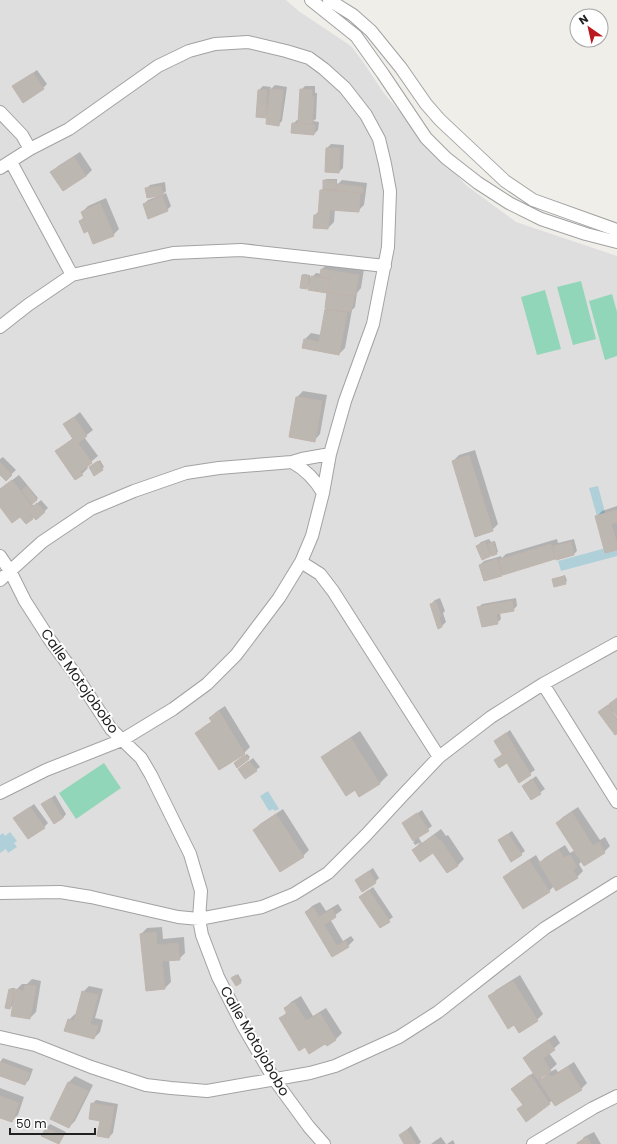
<svg xmlns="http://www.w3.org/2000/svg" width="617" height="1144" viewBox="0 0 617 1144" font-family="Poppins,sans-serif">
<style>
.residential{fill:#dfdede}
.pitch{fill:#91d6b9}
.water{fill:#afd0d9}
.shadow{fill:#0003}
.building{fill:#bdb7b2;stroke:#c0b5ad}
.lines{fill:none;stroke-linecap:round;stroke-linejoin:round}
.minor-casing{stroke:#a2a2a2;stroke-width:14}
.minor{stroke:#fff;stroke-width:12}
.labels{text-anchor:middle;stroke-width:4;stroke-linejoin:round;paint-order:stroke}
.street-label{font-size:14px;fill:#212121;stroke:#fff}
</style>
<rect width="100%" height="100%" fill="#f0eee9"/>
<path class="residential" d="M0 0H286L300 12 351 46 364 63 383 92 433 151 467 186 516 222 617 256V1144H0Z"/>
<path class="pitch" d="M581 281 596 339 573 345 557 287Z
M545 290 561 349 537 355 521 297Z
M612 294 617 312V356L605 360 589 301Z
M104 763 121 788 76 819 59 793Z"/>
<path class="water" d="M598 486 614 546H617V556L561 571 558 561 606 548 589 488Z
M268 791 279 809 275 811 273 809 269 811 260 796Z
M10 832 17 841 14 843 17 847 8 853 6 849 0 853V835L3 833 5 836Z"/>
<path class="shadow" d="M37 70 47 84 43 88 13 87Z
M275 85 287 87 282 121 278 125 268 114 265 117 259 90 263 86 271 87 270 90Z
M305 86H315V93H317L316 119 313 121 319 122 318 130 314 134 293 124 297 120H299L301 90Z
M331 144 344 145 343 168 339 172 326 171 327 148Z
M80 152 92 170 86 176 52 172 58 166Z
M326 179H337V185L342 180 367 183 364 205 358 211 335 209 334 222 328 228 315 215 320 210 321 190 324 188V181Z
M165 182 166 191 162 195 166 193 171 206 167 210 144 204 148 200 158 196 146 189 150 185Z
M106 198 119 229 113 235 88 230 80 221 84 217 82 212 88 206Z
M328 263 364 269 361 288 357 293 355 307 352 310 345 348 339 354 305 339 311 333 321 335 326 310 328 307H326L329 289 326 292 310 284 307 288 302 275 304 274 310 275V279L316 273 322 274V269Z
M303 391 327 395 320 434 314 441 297 397Z
M80 412 93 430 84 437 98 456 86 466 88 468 82 474 56 451 73 438 64 425Z
M475 450 498 524 492 530 453 461 459 455Z
M3 457 16 470 6 479 0 473V459Z
M100 460 104 467 95 474 92 466Z
M19 475 38 498 32 504 34 506 41 500 48 508 36 519 34 517 32 518 20 516 0 505V489Z
M617 506V549L596 517 602 511Z
M489 539 491 542 495 541 498 552 490 555 477 546 481 542Z
M557 539 558 543 574 539 577 551 573 555 557 556 555 558 504 574V573L502 575 480 565 484 561 501 556 502 558 506 554Z
M565 575 567 581 565 583 553 580Z
M440 598 445 611 443 613 446 622 442 626 431 604 435 600Z
M516 598 517 606 513 610 500 613 501 619 497 623 478 608 482 604Z
M617 698V716L614 712 612 713 617 719V733L599 712Z
M225 706 250 747 244 753 219 769 197 733 203 727 212 721 210 718 216 712Z
M510 730 535 770 519 781 507 762 495 760 503 754 495 741Z
M360 731 388 775 380 783 359 796 355 789 323 758 331 750Z
M247 754 250 757 248 759 237 761Z
M253 758 260 767 256 770 239 769Z
M536 776 545 789 531 799 523 786Z
M55 795 66 814 63 818 42 805Z
M34 804 48 823 44 827 15 818Z
M578 807 600 840 605 837 610 846 604 852 582 861 579 864 583 871 577 877 554 886 549 891 505 877 511 871 536 855 540 862 546 857 565 845 570 853 575 850 557 823 563 817Z
M283 809 309 850 303 856 254 830 260 824Z
M422 810 432 826 418 837 422 843 441 829 446 836 448 835 464 859 458 865 447 872 434 852 413 850 421 842 415 845 413 842 415 841 403 823Z
M512 831 525 851 521 854 499 840Z
M373 868 379 878 375 882 356 880Z
M373 887 393 917 380 927 360 897Z
M320 902 326 911 338 904 342 910 330 919 343 941 351 936 354 940 348 946 332 956 306 912 312 906Z
M162 927 163 939 184 937 185 953 179 959 169 960 171 982 165 988 141 934 147 928Z
M238 974 242 981 240 982 234 977Z
M520 975 543 1014 537 1020 490 996 496 990Z
M32 979 41 981 36 1012 30 1018 14 1004 10 1008V989L12 988H15L14 992 22 984H27Z
M89 986 103 989 95 1018 103 1020 100 1032 94 1038 69 1020 75 1014H77L83 992Z
M301 996 313 1016 326 1008 342 1033 336 1039 327 1045 325 1042 280 1019 287 1012 285 1008 291 1002Z
M555 1035 560 1043 549 1053 557 1064 547 1073 541 1077 542 1079 548 1073 556 1069 558 1072 574 1062 587 1083 581 1089 553 1100 527 1120 519 1109 524 1104 512 1089 534 1072 524 1058 530 1052Z
M3 1058 33 1069 29 1080 25 1084 0 1075V1062Z
M75 1076 93 1085 75 1121 69 1127 52 1118 69 1082Z
M0 1088 24 1097 18 1115 12 1121 0 1116Z
M96 1100 118 1104 113 1133 109 1137 92 1104Z
M50 1124 66 1132 62 1139 58 1143 46 1128Z
M411 1126 421 1142 419 1144H405L400 1135Z
M594 1132 601 1144H579L584 1137Z
M441 1137 446 1144H431L435 1141Z
M453 1140 455 1144H447Z"/>
<path class="building" d="M33 73 44 89 23 103 12 86Z
M270 89 283 90 279 126 266 124Z
M300 89 312 90V96L314 97 312 124 298 123Z
M258 90H267L266 118 256 117Z
M292 123 315 125 314 135 291 133Z
M326 148H340L339 173 325 172Z
M74 157 86 176 63 191 50 172Z
M323 180 336 181V189H323Z
M337 184 363 187V193L336 190Z
M161 186 163 195 147 198 145 188Z
M320 190 360 193 359 212 330 210 328 229 313 228 314 215H318Z
M162 196 168 211 148 219 143 204Z
M100 203 114 236 93 244 88 231 84 233 79 221 84 219 81 212Z
M321 269 359 275 355 296 328 292 330 278 320 276Z
M302 275 309 276 307 289 300 288Z
M311 276 329 279 327 293 308 290Z
M327 292 354 297 351 312 325 308Z
M325 309 347 313 339 355 302 348 304 339 319 342Z
M296 397 322 401 315 442 289 437Z
M74 417 87 436 78 443 92 463 80 472 83 475 75 480 55 451 73 439 63 424Z
M469 455 493 531 475 537 452 461Z
M98 461 103 470 94 476 89 467Z
M0 462 12 475 6 481 0 475Z
M12 480 32 506 26 510 33 519 26 524 20 517 12 523 0 507V489Z
M27 486 37 500 32 504 22 490Z
M37 503 45 512 36 520 27 511Z
M617 510V522L611 524 617 544V550L605 553 595 516Z
M485 542 491 556 482 560 476 546Z
M493 542 497 554 492 556 488 544Z
M571 542 574 555 556 560 553 546Z
M551 544 555 559 503 575 499 560Z
M497 559 502 576 484 581 479 565Z
M564 576 566 584 554 587 552 579Z
M512 601 514 611 496 614 498 624 482 627 477 607Z
M436 602 441 616 439 617 442 627 438 629 430 604Z
M617 698V716L609 704Z
M608 705 617 718V734L615 735 598 712Z
M219 711 245 754 219 770 195 733 212 722 209 718Z
M506 733 514 746 502 754 494 741Z
M351 738 380 784 359 797 355 790 346 796 321 757Z
M514 747 531 775 519 783 507 763 499 768 494 760Z
M245 755 249 759 237 768 234 763Z
M249 761 257 771 245 779 238 769Z
M532 779 541 794 531 800 522 786Z
M51 798 63 818 54 824 41 804Z
M30 807 45 828 28 839 13 818Z
M572 812 593 846 599 842 605 853 584 866 556 823Z
M417 813 429 831 413 841 402 823Z
M276 814 304 857 280 872 253 830Z
M508 834 522 855 511 862 498 840Z
M435 835 439 841 441 840 458 866 447 873 433 853 420 862 412 850Z
M559 850 564 858 570 855 577 867 573 870 578 878 556 891 539 863Z
M529 860 550 892 523 909 503 877Z
M369 871 376 883 362 892 355 880Z
M369 890 390 922 380 928 359 897Z
M313 907 319 917 332 909 336 917 324 925 337 946 345 941 349 947 332 957 305 912Z
M156 932 157 945 178 943 180 960 162 961 165 989 146 991 140 934Z
M236 975 241 983 236 986 231 978Z
M513 981 538 1021 519 1033 514 1025 508 1029 488 996Z
M25 985 36 986 30 1019 11 1016 15 989 24 991Z
M9 989 14 990 10 1009 5 1008Z
M82 991 98 995 90 1024 98 1026 94 1039 64 1031 68 1019 74 1021Z
M294 1002 306 1021 320 1013 336 1040 327 1046 325 1044 309 1054 305 1047 299 1051 279 1018 287 1014 284 1008Z
M548 1040 555 1050 543 1058 551 1071 538 1080 523 1058Z
M0 1062 30 1073 25 1085 0 1076Z
M568 1067 582 1090 555 1106 539 1081 549 1074 551 1077Z
M530 1075 550 1104 526 1122 517 1109 523 1105 511 1089Z
M68 1082 88 1091 69 1128 50 1119Z
M0 1096 19 1103 12 1122 0 1118Z
M91 1103 114 1107 109 1138 97 1136 100 1121 89 1119Z
M46 1128 63 1136 59 1144 41 1136Z
M407 1130 416 1144H404L399 1135Z
M587 1137 591 1144H577V1143Z"/>
<g class="lines">
<g class="minor-casing">
<path id="minor" d="M311 0 356 36 383 74 426 138 446 158 478 183 509 203 541 219 586 234 617 242
M329 0 353 15 371 31 401 68 426 104 440 120 505 181 533 200 617 230
M0 112 22 135 30 149
M11 162 72 275
M0 168 30 149 69 129 158 66 189 51 215 44 248 42 286 51 309 58 324 69 345 88 366 115 379 139 385 164 390 191 388 247 373 324 345 401 330 454 323 493 312 536 301 562 279 598 236 655 207 684 173 709 122 740 46 770 0 793
M0 327 28 305 72 275 173 253 241 250 385 266
M292 462C306 470 315 479 323 493
M0 556 10 571 25 601 50 640 75 674 111 729 141 758 151 775 190 854 201 891 199 919 202 935 218 977 243 1026 274 1079 309 1127 324 1144
M301 562 320 574 333 591 439 757
M0 580 42 542 91 509 134 491 186 473 219 468 292 462 302 459 330 454
M543 684 617 802
M0 893 60 892 91 897 178 917 199 919 262 907 294 894 328 873 366 835 403 795 439 757 491 717 543 684 617 643
M0 1037 35 1045 91 1067 146 1085 171 1088 207 1091 310 1073 335 1066 399 1037 438 1012 545 928 617 883
M533 1144 593 1108 617 1096"/>
</g>
<use href="#minor" class="minor"/>
</g>
<g class="labels">
<g class="street-label">
<text transform="translate(80 681) rotate(55)" y="5">Calle Motojobobo</text>
<text transform="translate(255 1041) rotate(60)" y="5">Calle Motojobobo</text>
</g>
</g>
<g transform="translate(589 28) rotate(326)"><circle r="19" fill="#ffffff" stroke="#a6a6a6"/>
<path d="M0-3L7 15L0 10L-7 15Z" fill="#bb171d"/>
<text y="-6" font-size="11" font-weight="bold" text-anchor="middle" fill="#212121">N</text>
</g>
<path d="M10 1128v6h85v-6" fill="none" stroke="#212121" stroke-width="2"/>
<text x="16" y="1128" font-size="12" fill="#212121" stroke="#ffffff" stroke-width="3" paint-order="stroke">50 m</text>
</svg>
